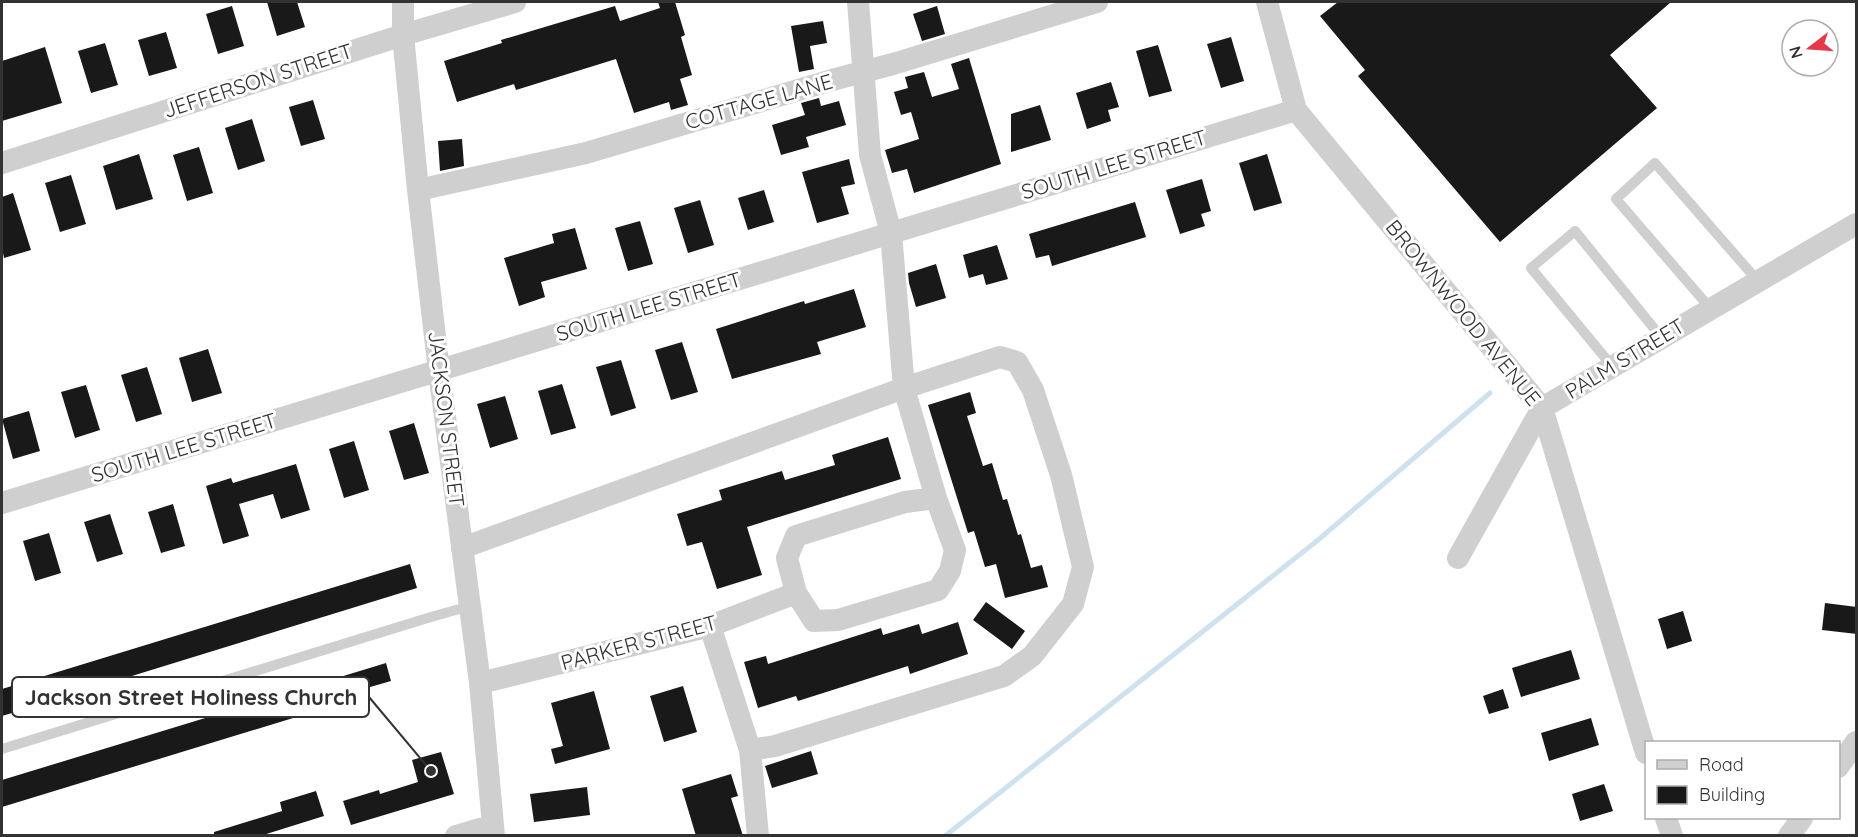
<svg xmlns="http://www.w3.org/2000/svg" width="1858" height="837" viewBox="0 0 1858 837" font-family="Quicksand,sans-serif">
<style>
.lines{fill:none;stroke-linecap:round;stroke-linejoin:round}
.stream{stroke:#cde2ee;stroke-width:5}
.building{fill:#191919}
.lane{stroke:#cfcfcf;stroke-width:10}
.street{stroke:#cfcfcf;stroke-width:22}
.labels{text-anchor:middle;stroke-width:6;stroke-linejoin:round;paint-order:stroke}
.street-label{font-size:21px;fill:#323232;stroke:#fff}
.leader{fill:none;stroke:#323232;stroke-width:2}
.callout-dot{fill:#323232;stroke:#fff;stroke-width:2}
.callout{fill:#fff;stroke:#323232;stroke-width:2}
.callout-label{font-size:22px;text-anchor:middle;font-weight:bold;fill:#323232}
</style>
<rect width="100%" height="100%" fill="#fff"/>
<g class="lines">
<path class="stream" d="M945 836 1318 540 1490 393"/>
</g>
<path class="building" d="M267 2H297L305 27 277 36Z
M658 2H675L685 35 681 37 692 75 680 79 688 105 671 110 669 102 634 113 616 59 516 90 514 84 457 102 444 61 502 43 501 40 615 6 620 21 660 8Z
M1338 2H1671L1610 55 1657 108 1500 242 1358 76 1365 70 1320 16Z
M232 6 244 46 218 54 206 14Z
M937 6 945 34 922 41 913 14Z
M823 21 827 43 810 46 814 69 799 72 791 26Z
M166 32 177 68 149 76 138 40Z
M1231 37 1244 81 1221 88 1207 44Z
M105 43 118 85 91 93 78 51Z
M1158 45 1172 91 1149 97 1136 51Z
M45 47 62 103 2 121V61Z
M969 58 1001 164 914 193 907 169 892 173 885 150 919 139 911 112 901 115 894 92 908 88 905 77 924 72 932 97 959 89 951 64Z
M1111 82 1119 107 1108 110 1111 121 1087 129 1076 93Z
M819 98 821 106 839 101 846 125 806 137 809 147 781 155 772 125 805 115 801 103Z
M313 100 325 139 301 146 289 107Z
M1040 105 1051 140 1011 152V114Z
M252 119 265 161 238 170 225 128Z
M462 139 464 166 440 171 438 141Z
M199 147 213 193 187 201 173 155Z
M139 154 153 199 116 210 103 166Z
M1267 154 1282 203 1254 211 1239 163Z
M849 159 855 184 841 187 849 214 817 223 802 172Z
M71 175 86 224 60 232 45 183Z
M1202 179 1211 211 1201 214 1205 226 1180 234 1166 190Z
M764 190 774 222 748 230 738 198Z
M13 193 31 250 4 258 2 248V197Z
M700 200 714 245 688 253 674 208Z
M1135 202 1146 237 1052 266 1049 255 1036 258 1029 234Z
M640 221 653 264 628 271 615 228Z
M575 228 587 269 541 282 545 297 519 306 504 258 554 243 552 234Z
M997 245 1008 279 986 285 983 274 969 278 963 255Z
M936 264 946 298 916 307 909 283 908 273Z
M854 289 866 327 817 342 821 354 732 379 716 329 804 301 805 304Z
M682 342 698 392 671 400 655 350Z
M208 349 222 393 192 402 179 358Z
M621 360 636 408 611 416 596 367Z
M147 367 162 414 136 422 121 375Z
M562 384 576 428 551 435 538 391Z
M86 385 100 430 75 438 61 392Z
M970 392 976 413 967 416 983 466 992 463 1003 500 1007 499 1018 535 1021 534 1031 568 1042 565 1048 587 1005 598 996 564 985 567 974 531 968 533 928 405Z
M505 396 518 439 490 448 477 404Z
M29 411 40 451 13 459 2 419Z
M414 423 429 473 404 480 389 431Z
M888 437 901 479 747 527 762 575 717 589 702 542 687 546 677 514 722 500 719 490 782 471 785 480 835 465 832 455Z
M354 441 369 490 344 498 329 449Z
M296 464 310 510 281 519 273 494 239 504 249 536 223 544 206 486 231 478 233 483Z
M173 504 185 546 161 553 148 512Z
M110 514 123 554 97 562 84 522Z
M49 533 61 573 35 581 23 541Z
M410 564 417 588 2 716V689Z
M986 602 1025 631 1012 649 973 620Z
M1825 603 1857 607V634L1822 630Z
M1683 611 1692 641 1667 649 1658 619Z
M958 622 968 654 910 674 908 666 798 701 796 696 758 708 744 662 766 656 768 664 881 628 883 635 919 624 922 634Z
M1571 650 1580 679 1521 697 1512 668Z
M386 663 391 681 339 696 342 703 2 807V780Z
M683 686 697 732 664 742 650 696Z
M1503 689 1509 708 1489 714 1483 696Z
M594 691 610 749 555 764 551 749 563 746 551 703Z
M1591 718 1599 745 1549 761 1541 733Z
M811 751 818 774 772 788 765 766Z
M441 752 454 794 351 825 343 801 379 790 380 794 418 782 412 760Z
M731 774 738 796 731 798 743 836H696L682 789Z
M1604 784 1613 811 1580 821 1572 794Z
M587 787 590 815 534 822 530 794Z
M316 791 324 816 260 836H214V832L282 811 280 802Z"/>
<g class="lines">
<path class="lane" d="M1710 308 1616 199 1655 163 1757 280
M1612 366 1531 268 1575 231 1661 337
M2 749 431 617 470 606"/>
<path class="street" d="M403 2V35L418 190 439 371 480 683 494 836
M858 2 870 155 891 233 904 388 936 498
M1267 2 1296 110 1542 408 1646 753
M2 163 403 35 515 2
M418 190 586 153 832 80 893 64 1097 2
M2 503 1296 110
M462 548 904 388 1000 357 1017 362 1033 390 1061 475 1083 567 1073 604 1032 656 1004 676 775 746 750 750
M1458 558 1542 408 1856 224
M710 626 750 750 758 836
M480 683 710 626 796 593 814 621 838 620 938 590 950 571 955 550 936 498 905 502 796 536 787 558 796 593
M1838 767 1856 742
M1666 818 1672 836
M456 836 493 825
M1789 836 1802 818"/>
</g>
<g class="labels">
<g class="street-label">
<text transform="translate(258 81) rotate(-18)" y="7">JEFFERSON STREET</text>
<text transform="translate(759 102) rotate(-16)" y="7">COTTAGE LANE</text>
<text transform="translate(1114 165) rotate(-17)" y="7">SOUTH LEE STREET</text>
<text transform="translate(649 307) rotate(-17)" y="7">SOUTH LEE STREET</text>
<text transform="translate(1463 313) rotate(51)" y="7">BROWNWOOD AVENUE</text>
<text transform="translate(1625 359) rotate(-31)" y="7">PALM STREET</text>
<text transform="translate(446 419) rotate(83)" y="7">JACKSON STREET</text>
<text transform="translate(184 448) rotate(-17)" y="7">SOUTH LEE STREET</text>
<text transform="translate(639 643) rotate(-15)" y="7">PARKER STREET</text>
</g>
</g>
<path class="leader" d="M431 771L369 697"/>
<circle class="callout-dot" cx="431" cy="771" r="6"/>
<rect class="callout" x="12" y="677" width="357" height="40" rx="6"/>
<g class="callout-label">
<text x="191" y="705">Jackson Street Holiness Church</text>
</g>
<rect width="1858" height="837" fill="none" stroke="#323232" stroke-width="6"/>
<rect x="1645" y="741" width="195" height="78" fill="#ffffff" stroke="#adadad" stroke-width="1.5"/>
<rect x="1657" y="760" width="30" height="9" fill="#cfcfcf" stroke="#adadad" stroke-width="1.5"/>
<text x="1699" y="771" font-size="18" fill="#323232">Road</text>
<rect x="1657" y="786" width="30" height="18" fill="#191919" stroke="#adadad" stroke-width="1.5"/>
<text x="1699" y="801" font-size="18" fill="#323232">Building</text>
<g transform="translate(1810 48) rotate(253)"><circle r="28" fill="#ffffff" stroke="#adadad" stroke-width="1.5"/>
<path d="M0-4.5L10 22L0 15L-10 22Z" fill="#e73748"/>
<text y="-9" font-size="16" font-weight="bold" text-anchor="middle" fill="#323232">N</text>
</g>
</svg>
